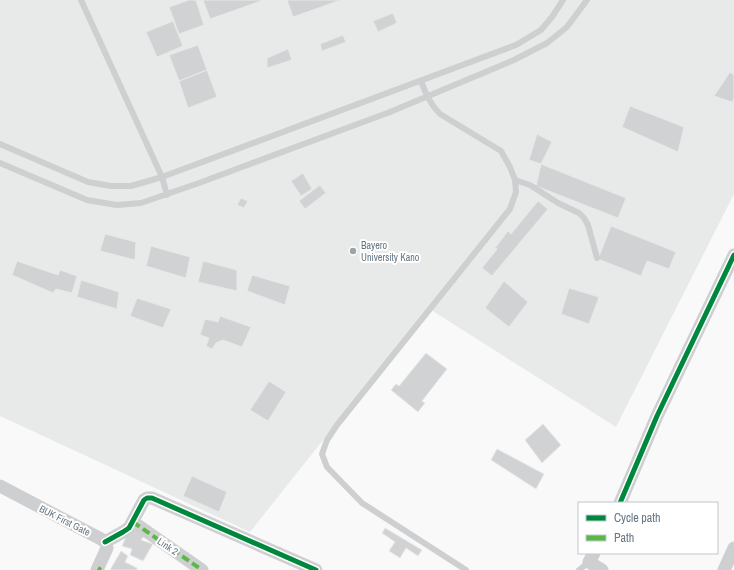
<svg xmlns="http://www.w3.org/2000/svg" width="734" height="570" viewBox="0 0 734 570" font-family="'Archivo Narrow',sans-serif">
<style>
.built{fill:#e8e9e9}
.building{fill:#d0d2d3;stroke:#e8e8e8}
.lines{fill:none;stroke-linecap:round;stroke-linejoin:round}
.lane{stroke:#cecfd0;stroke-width:6}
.street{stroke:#cecfd0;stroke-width:13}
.quiet{stroke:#58b947;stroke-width:4;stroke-dasharray:8 4;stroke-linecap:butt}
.cycleway-casing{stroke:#fff;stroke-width:8}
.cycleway{stroke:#00873e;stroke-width:5}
.poi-dot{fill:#99a4ac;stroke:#fff;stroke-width:1.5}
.labels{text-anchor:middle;stroke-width:4;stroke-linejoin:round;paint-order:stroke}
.poi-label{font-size:10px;fill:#657683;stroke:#fff;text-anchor:start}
.street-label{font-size:10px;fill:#657683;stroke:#fff}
</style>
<rect width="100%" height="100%" fill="#f9f9f9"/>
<path class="built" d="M0 0H734V194L616 427 428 308 250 532 0 416Z"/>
<path class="building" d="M189 0H196L204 25 179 34 169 7Z
M203 0H264L210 19Z
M287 0H341L293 17Z
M393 13 397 23 378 32 373 21Z
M173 21 183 46 157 57 146 32Z
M343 35 346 42 322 51 320 44Z
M198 45 207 70 179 81 169 55Z
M288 49 292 60 267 68V58Z
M207 70 217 97 188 108 179 81Z
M730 72 734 75V99L732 102 714 96Z
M630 106 684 127 678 152 622 127Z
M537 134 552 142 541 164 529 160Z
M541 164 626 198 618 218 536 186Z
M303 173 312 189 301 196 291 181Z
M320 185 326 193 305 209 299 201Z
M241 198 248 201 244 208 237 205Z
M538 201 548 209 492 276 482 268 497 249 495 248 508 231 511 234Z
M611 226 676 252 669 269 647 261 641 276 598 259Z
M105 234 136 242 135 260 100 251Z
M151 246 190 257 186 278 146 266Z
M17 261 58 275 60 270 77 276 72 293 56 289 53 293 12 275Z
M203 261 237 270V291L198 282Z
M252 275 290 286 285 305 247 291Z
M81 280 119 292 117 309 77 297Z
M504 281 528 302 509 327 485 308Z
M569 288 599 297 589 324 561 314Z
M137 298 171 309 163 328 130 316Z
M220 316 251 327 242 347 223 340 216 343 212 349 206 346 209 338 200 335 205 319 218 322Z
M426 353 447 369 422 401 425 403 418 412 391 390 396 384 399 386Z
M269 381 286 392 268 421 250 410Z
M543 424 561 445 542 463 525 440Z
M497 449 544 474 536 489 491 460Z
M192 476 227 492 219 512 183 496Z
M130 528 144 536 141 540 153 544 143 561 130 555 132 549 122 546Z
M385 528 422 550 418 556 406 548 400 558 389 551 395 542 382 533Z
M121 551 128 556 125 562 137 568V570H110Z"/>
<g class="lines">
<path class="lane" d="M81 0 162 177 167 195
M421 81C426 94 430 104 440 114L501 151 510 167 515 180 516 192 510 209 337 425 327 440 322 454 327 467 362 503 466 570
M0 144 88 182 111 186H131L162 177 516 45 541 30 552 17 563 0
M0 163 87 200 117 205 141 203 199 183 390 112 514 60 547 43 567 27 587 0
M515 180 530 185 558 203 579 213 584 218 588 225 597 258
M579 570 589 562"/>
<path class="street" d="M0 486 101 539 105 542 107 548 97 570
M620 503 657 416 734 255
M133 522 202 570
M105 542 123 532 129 528 144 500 147 498H152L316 570
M594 553 589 562 602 570
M724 570 734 548"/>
<path class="quiet" d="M133 522 202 570
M98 568 101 570"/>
<g class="cycleway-casing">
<path id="cycleway" d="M620 503 657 416 734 255
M105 542 123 532 129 528 144 500 147 498H152L316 570"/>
</g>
<use href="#cycleway" class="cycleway"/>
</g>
<circle class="poi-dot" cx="353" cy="251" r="4"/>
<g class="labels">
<g class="poi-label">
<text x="361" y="249">Bayero<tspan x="361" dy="12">University Kano</tspan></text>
</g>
<g class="street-label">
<text transform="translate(65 520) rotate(27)" y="4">BUK First Gate</text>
<text transform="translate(168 546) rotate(34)" y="4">Link 2</text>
</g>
</g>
<rect x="578" y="502" width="140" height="52" fill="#ffffff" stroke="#c1c8cd"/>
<rect x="586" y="515" width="20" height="6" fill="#00873e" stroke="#c1c8cd"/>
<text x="614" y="522" font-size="12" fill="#657683">Cycle path</text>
<rect x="586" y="535" width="20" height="6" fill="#58b947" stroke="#c1c8cd"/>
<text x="614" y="542" font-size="12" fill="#657683">Path</text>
</svg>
